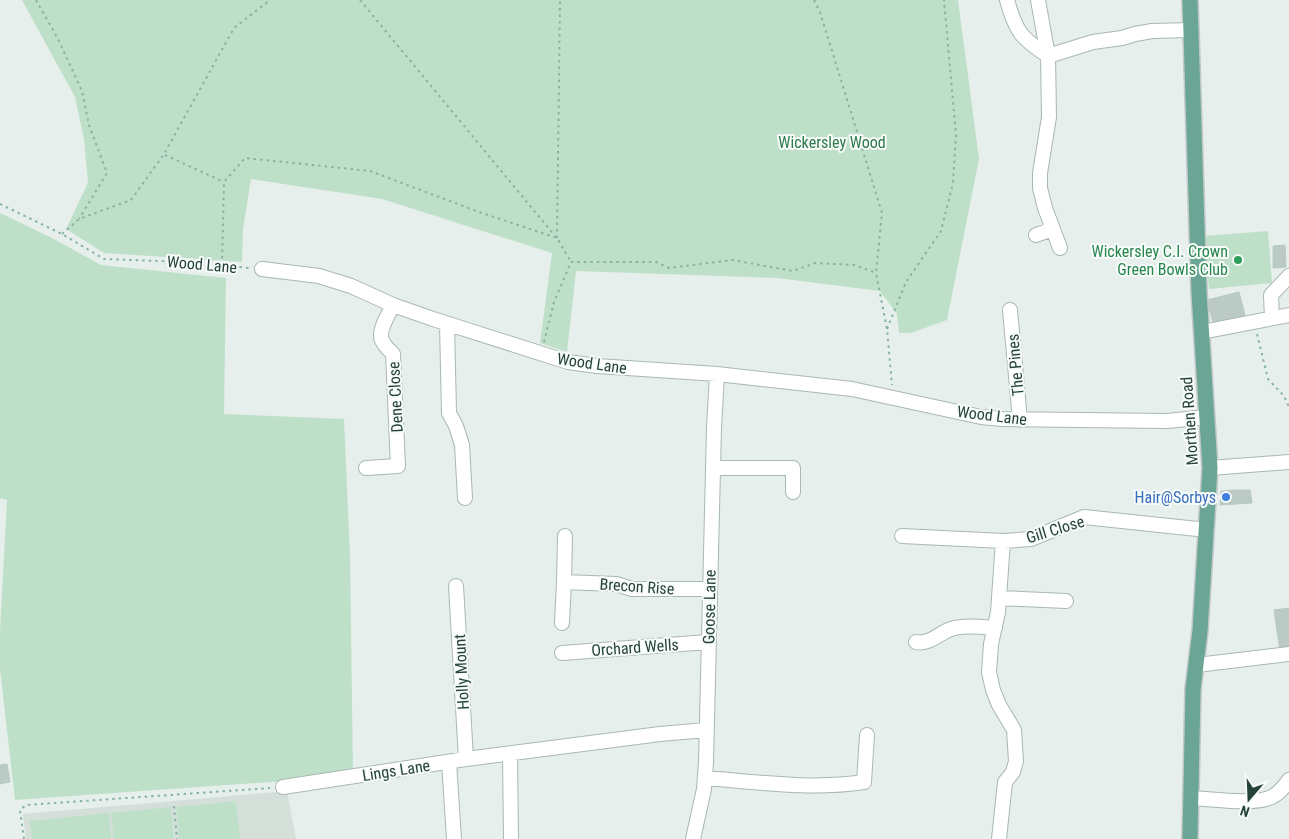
<svg xmlns="http://www.w3.org/2000/svg" width="1289" height="839" viewBox="0 0 1289 839" font-family="'Roboto Condensed',sans-serif">
<style>
.built{fill:#d4dfda}
.green{fill:#bfe0c8}
.building{fill:#bbcac4;stroke:#b8c9c2}
.lines{fill:none;stroke-linecap:round;stroke-linejoin:round}
.minor-casing{stroke:#a8b8b2;stroke-width:16}
.major-casing{stroke:#c2cac8;stroke-width:18}
.path{stroke:#86b3a5;stroke-width:2;stroke-dasharray:2.5 4;stroke-linecap:butt}
.minor{stroke:#fff;stroke-width:14}
.major{stroke:#6aa596;stroke-width:15}
.leisure-dot{fill:#2e9e5b;stroke:#f7fbf9;stroke-width:2}
.shop-dot{fill:#3f7fe0;stroke:#f7fbf9;stroke-width:2}
.labels{text-anchor:middle;stroke-width:4;stroke-linejoin:round;paint-order:stroke}
.park-label{font-size:16px;fill:#2d7a4b;stroke:#f7fbf9}
.leisure-label{font-size:16px;fill:#27864d;stroke:#f7fbf9;text-anchor:end}
.street-label{font-size:16px;fill:#24423a;stroke:#f7fbf9}
.shop-label{font-size:16px;fill:#366cbe;stroke:#f7fbf9;text-anchor:end}
</style>
<rect width="100%" height="100%" fill="#e6efeb"/>
<path class="built" d="M287 791 296 839H26L23 814Z"/>
<path class="green" d="M22 0H958L979 159 947 320 911 333H899L897 314 880 291 777 278 576 271 567 352 540 343 552 253 382 199 251 179 243 229 242 262 104 253 66 229 88 183 84 139 75 97Z
M0 213 52 238 101 265 226 278 224 414 344 419 350 556 353 771 286 781 15 800 0 669V631L7 500 0 498Z
M1268 231 1272 283 1209 289 1204 236Z
M236 801 240 839H179L176 807Z
M171 807 174 839H114L111 813Z
M109 813 111 839H32L30 821Z"/>
<path class="building" d="M1285 245 1286 267 1273 268V246Z
M1239 292 1245 315 1213 323 1207 300Z
M1235 490H1250L1252 503 1220 505 1221 491Z
M1289 608V649L1280 651 1274 610Z
M7 764 10 782 0 784V765Z"/>
<g class="lines">
<g class="minor-casing">
<path id="minor" d="M1007 0C1016 32 1021 38 1048 56
M1038 0 1048 56
M1036 235 1053 229
M1060 248 1045 208 1040 188V173L1049 117 1048 56 1093 42 1122 38 1135 34 1152 31 1191 30
M262 269 319 276 351 286 393 305 433 319 568 362 597 366 717 374 852 389 981 417 1002 419 1167 421 1207 417
M1010 310 1020 420
M1272 318 1271 295 1289 276
M447 324 449 413 456 426 462 445 465 498
M1202 332 1289 315
M366 468 398 466 393 354C390 350 385 347 383 342 376 333 389 314 393 305
M713 468H793V492
M1210 468 1289 462
M565 536 564 582 616 584 632 589H710
M902 536 1003 541 1031 539 1084 517 1207 530
M456 586 466 759
M999 598 1066 601
M562 623 564 582
M916 642C932 645 941 630 955 628 968 625 982 627 995 628
M562 653 708 642
M1197 665 1289 654
M510 754 511 839
M449 762 454 839
M705 778C758 782 811 790 864 782L867 735
M283 787 466 759 660 734 706 730
M1191 798C1212 799 1251 805 1269 798 1278 795 1284 787 1289 780
M693 839 704 789 706 762 714 428 717 374
M999 839 1005 782 1013 772 1016 761 1014 730 999 705 993 690 989 672 991 644 998 612 1003 541"/>
</g>
<g class="major-casing">
<path id="major" d="M1190 839 1193 689 1200 631 1210 468 1199 292 1190 0"/>
</g>
<path class="path" d="M36 0 58 39 82 91 89 125 107 173 79 219
M360 0 555 236
M814 0 820 12 882 213 876 273 887 329 892 385
M165 155 224 182
M0 204 62 234 104 259 186 262 249 268
M62 234 79 219 131 200 164 154 234 28 270 0
M557 238 560 0
M222 265 224 182 245 158 370 171 479 212 557 238 571 262
M887 329 906 282 941 231 953 183 956 135 944 0
M1257 334 1268 379 1284 396 1289 407
M544 342 554 302 571 262H656L669 268 732 260 793 271 815 263 855 265 876 273
M174 806 177 839
M24 839 20 810 26 805 270 788"/>
<use href="#minor" class="minor"/>
<use href="#major" class="major"/>
</g>
<circle class="leisure-dot" cx="1238" cy="260" r="5"/>
<circle class="shop-dot" cx="1226" cy="497" r="5"/>
<g class="labels">
<g class="park-label">
<text x="832" y="148">Wickersley Wood</text>
</g>
<g class="leisure-label">
<text x="1228" y="257">Wickersley C.I. Crown<tspan x="1228" dy="18">Green Bowls Club</tspan></text>
</g>
<g class="street-label">
<text transform="translate(202 264) rotate(5)" y="6">Wood Lane</text>
<text transform="translate(592 363) rotate(8)" y="6">Wood Lane</text>
<text transform="translate(1015 365) rotate(-95)" y="6">The Pines</text>
<text transform="translate(395 397) rotate(-93)" y="6">Dene Close</text>
<text transform="translate(992 415) rotate(7)" y="6">Wood Lane</text>
<text transform="translate(1189 421) rotate(-94)" y="6">Morthen Road</text>
<text transform="translate(1055 529) rotate(-17)" y="6">Gill Close</text>
<text transform="translate(637 586) rotate(4)" y="6">Brecon Rise</text>
<text transform="translate(709 607) rotate(-89)" y="6">Goose Lane</text>
<text transform="translate(635 647) rotate(-4)" y="6">Orchard Wells</text>
<text transform="translate(461 672) rotate(-93)" y="6">Holly Mount</text>
<text transform="translate(396 770) rotate(-9)" y="6">Lings Lane</text>
</g>
<g class="shop-label">
<text x="1216" y="503">Hair@Sorbys</text>
</g>
</g>
<g transform="translate(1249 799) rotate(199)" stroke="#f7fbf9" stroke-width="4" paint-order="stroke">
<path d="M0-4L9 19L0 12L-9 19Z" fill="#24423a"/>
<text y="-8" font-size="14" font-weight="bold" text-anchor="middle" fill="#24423a">N</text>
</g>
</svg>
